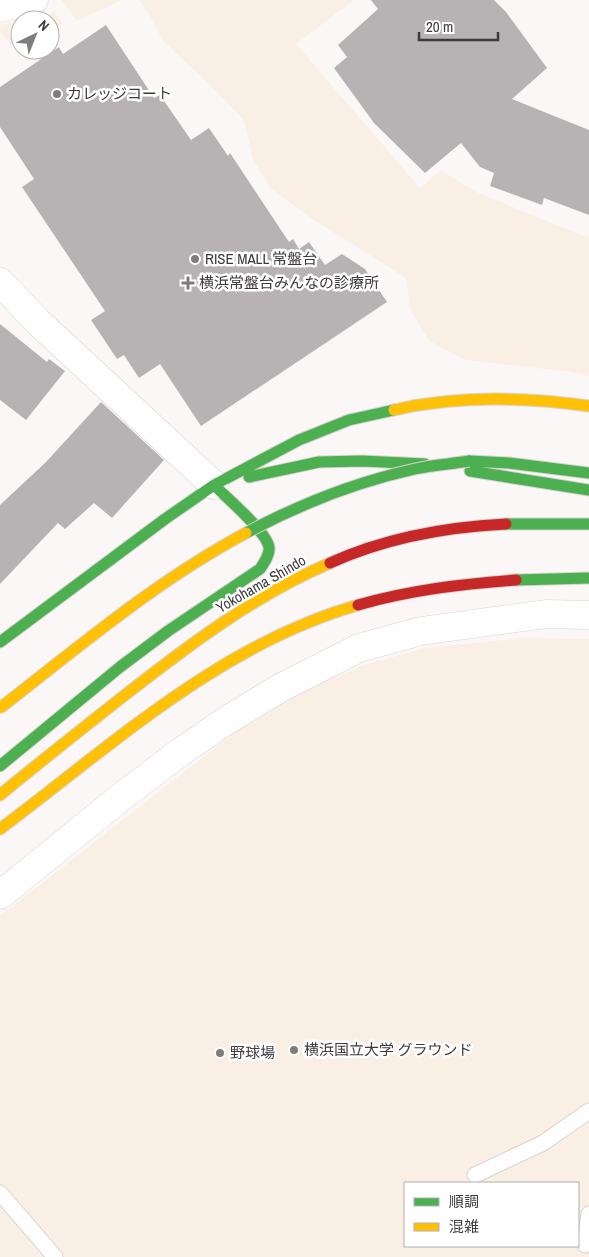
<svg xmlns="http://www.w3.org/2000/svg" width="589" height="1257" viewBox="0 0 589 1257" font-family="'Archivo Narrow','Noto Sans JP',sans-serif">
<style>
.green{fill:#f9efe4;fill-rule:evenodd}
.building{fill:#b7b3b4}
.lines{fill:none;stroke-linecap:round;stroke-linejoin:round}
.lane-casing{stroke:#d7d3d3;stroke-width:17}
.street-casing{stroke:#d7d3d3;stroke-width:29}
.fast-casing{stroke:#d7d3d3;stroke-width:13}
.slow-casing{stroke:#d7d3d3;stroke-width:13}
.jam-casing{stroke:#d7d3d3;stroke-width:13}
.lane{stroke:#fffefe;stroke-width:15}
.street{stroke:#fffefe;stroke-width:28}
.fast{stroke:#4caf50;stroke-width:11}
.slow{stroke:#ffc107;stroke-width:11}
.jam{stroke:#c62828;stroke-width:11}
.fast-bridge-casing{stroke:#d7d3d3;stroke-width:13;stroke-linecap:butt}
.slow-bridge-casing{stroke:#d7d3d3;stroke-width:13;stroke-linecap:butt}
.fast-bridge{stroke:#4caf50;stroke-width:11}
.slow-bridge{stroke:#ffc107;stroke-width:11}
.poi-dot{fill:#807c7c;stroke:#fff;stroke-width:2}
.labels{text-anchor:middle;stroke-width:5;stroke-linejoin:round;paint-order:stroke}
.poi-label{font-size:15px;fill:#3d3a3a;stroke:#fff;text-anchor:start}
.street-label{font-size:15px;fill:#3d3a3a;stroke:#fff}
</style>
<rect width="100%" height="100%" fill="#fcf7f7"/>
<path class="green" d="M62 0H122L77 21Z
M139 0H354L296 44 420 188 441 170 474 191 589 238V376L572 372 466 360 429 341 410 309 406 278 314 220 271 189 253 160 244 120 206 81 163 41 149 14Z
M54 10 62 24 50 32V20H26L48 16Z
M20 21V28L9 30 12 48 0 31V25Z
M521 638 589 639V1257H0V916L230 736 285 698 364 665 425 648ZM405 1183H578V1246H405Z"/>
<path class="building" d="M371 0H494L506 12 547 68 512 99 589 130V215L544 198 542 205 490 186 494 173 480 167 461 143 425 173 374 123 334 68 347 57 338 45 378 9Z
M106 25 154 98 160 95 191 140 209 128 228 156 230 153 289 242 293 239 299 249 309 242 325 265 342 254 365 269 387 302 201 426 160 364 139 378 124 355 117 359 91 320 105 311 22 187 34 179 0 127V87L59 47 63 54Z
M0 324 47 362 49 359 65 371 26 420 0 400Z
M101 402 164 460 112 518 94 503 65 529 58 523 0 584V505L46 462Z"/>
<g class="lines">
<g class="lane-casing">
<path id="lane" d="M475 1175 543 1143 589 1111
M0 1193 55 1257
M585 1245 589 1214"/>
</g>
<g class="street-casing">
<path id="street" d="M0 8 34 0
M0 282 37 321 214 485
M0 895 125 794 179 753 224 722 280 688 359 648 421 631 546 614 589 615"/>
</g>
<g class="fast-casing">
<path id="fast" d="M469 461 509 463 589 473
M470 471 589 490
M249 477 319 462 362 461 425 464
M506 524H589
M516 580 589 578
M0 642 165 519 214 485 299 440 349 420 394 410
M0 766 120 667 168 631 260 569C264 563 270 555 269 547 266 531 227 498 214 485"/>
</g>
<g class="slow-casing">
<path id="slow" d="M394 410C458 395 525 397 589 406
M0 795C41 761 83 728 125 695 189 645 255 595 330 563
M0 829C112 745 221 644 358 605"/>
</g>
<g class="jam-casing">
<path id="jam" d="M330 563C385 538 446 527 506 524
M358 605C410 590 462 584 516 580"/>
</g>
<use href="#lane" class="lane"/>
<use href="#street" class="street"/>
<use href="#fast" class="fast"/>
<use href="#slow" class="slow"/>
<use href="#jam" class="jam"/>
<g class="fast-bridge-casing">
<path id="fast-bridge" d="M246 533C300 504 356 482 415 469 433 465 451 464 469 461"/>
</g>
<g class="slow-bridge-casing">
<path id="slow-bridge" d="M0 708C80 646 156 581 246 533"/>
</g>
<use href="#fast-bridge" class="fast-bridge"/>
<use href="#slow-bridge" class="slow-bridge"/>
</g>
<g class="poi-dot">
<circle cx="57" cy="94" r="5"/>
<circle cx="195" cy="259" r="5"/>
<path d="M185.5 275.5h5v5h5v5h-5v5h-5v-5h-5v-5h5z"/>
<circle cx="294" cy="1050" r="5"/>
<circle cx="220" cy="1053" r="5"/>
</g>
<g class="labels">
<g class="poi-label">
<text x="67" y="99">カレッジコート</text>
<text x="205" y="264">RISE MALL 常盤台</text>
<text x="199" y="288">横浜常盤台みんなの診療所</text>
<text x="304" y="1055">横浜国立大学 グラウンド</text>
<text x="230" y="1058">野球場</text>
</g>
<g class="street-label">
<text transform="translate(261 584) rotate(-30)" y="5">Yokohama Shindo</text>
</g>
</g>
<rect x="404" y="1182" width="175" height="65" fill="#ffffff" stroke="#b1b0b0"/>
<rect x="414" y="1198" width="25" height="8" fill="#4caf50" stroke="#b1b0b0"/>
<text x="449" y="1207" font-size="15" fill="#3d3a3a">順調</text>
<rect x="414" y="1223" width="25" height="8" fill="#ffc107" stroke="#b1b0b0"/>
<text x="449" y="1232" font-size="15" fill="#3d3a3a">混雑</text>
<g transform="translate(35 35) rotate(43)"><circle r="24" fill="#ffffff" stroke="#b1b0b0"/>
<path d="M0-4L9 19L0 12L-9 19Z" fill="#807c7c"/>
<text y="-8" font-size="14" font-weight="bold" text-anchor="middle" fill="#3d3a3a">N</text>
</g>
<path d="M419 32v8h79v-8" fill="none" stroke="#3d3a3a" stroke-width="2.5"/>
<text x="426" y="32" font-size="15" fill="#3d3a3a" stroke="#ffffff" stroke-width="4" paint-order="stroke">20 m</text>
</svg>
